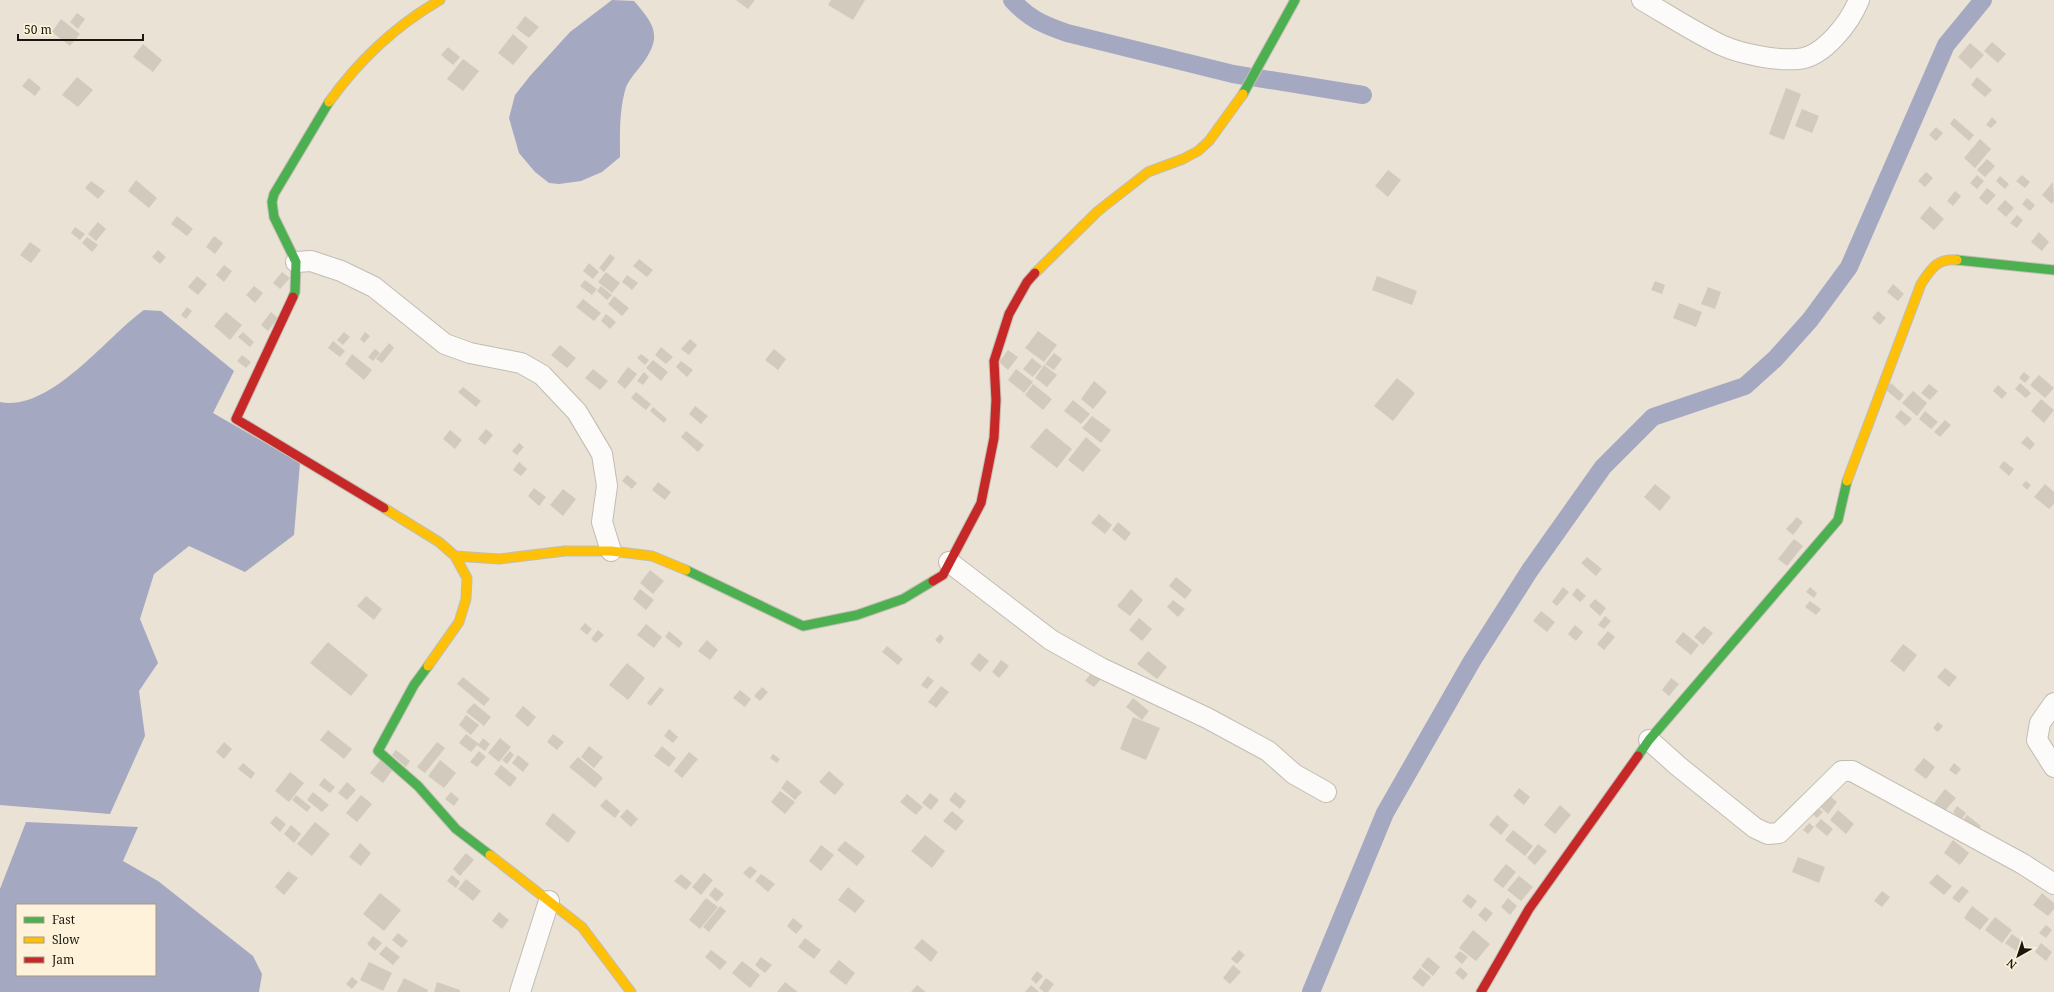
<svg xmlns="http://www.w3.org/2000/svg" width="2054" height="992" viewBox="0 0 2054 992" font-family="'Noto Serif',serif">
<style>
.water{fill:#a5a8c1;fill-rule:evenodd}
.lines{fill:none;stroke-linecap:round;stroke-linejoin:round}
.canal{stroke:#a5a8c1;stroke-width:18}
.building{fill:#d2cbbd}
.street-casing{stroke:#c2bdb3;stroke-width:22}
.fast-casing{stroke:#c2bdb3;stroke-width:11}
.slow-casing{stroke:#c2bdb3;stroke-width:11}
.jam-casing{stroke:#c2bdb3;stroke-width:11}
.street{stroke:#fcfbf9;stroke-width:20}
.fast{stroke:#4caf50;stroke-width:9}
.slow{stroke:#ffc107;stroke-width:9}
.jam{stroke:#c62828;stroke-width:9}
</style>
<rect width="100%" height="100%" fill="#e9e2d5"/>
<path class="water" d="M612 0 634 1C657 27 662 38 640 67 635 73 629 80 626 87 619 110 620 133 620 157L602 172 581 181 559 184 549 183 535 172 519 153 509 118 515 95 530 76 570 32Z
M144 310 161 311 234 371 213 413 300 463 294 535 245 572 189 546 154 574 140 619 158 663 139 691 145 736 110 814 0 805V402C51 412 106 337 144 310Z
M26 822 138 827 123 861 158 881 253 956 262 974 259 992H0V889ZM17 905H155V975H17Z"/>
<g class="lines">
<path class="canal" d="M1012 0C1029 19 1044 25 1067 33L1233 74 1363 95
M1311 992 1385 813 1472 661 1530 570 1603 467 1653 417 1745 386 1775 359 1810 320 1849 267 1946 45 1983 0"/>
</g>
<path class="building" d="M736 0H755L748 9Z
M831 0H865L853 20 828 5Z
M77 13 85 19 78 29 70 22Z
M525 16 539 27 529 38 516 28Z
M61 19 80 34 70 46 52 32Z
M513 34 528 47 513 65 498 53Z
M1992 42 2006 54 1998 63 1984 51Z
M1970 43 1984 55 1971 69 1958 57Z
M143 44 162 60 153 72 133 57Z
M448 47 460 57 453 65 441 55Z
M463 59 479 71 463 91 447 79Z
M77 77 93 90 78 107 62 95Z
M1977 77 1992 90 1985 97 1971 85Z
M29 78 41 88 35 96 22 86Z
M1786 88 1801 94 1784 140 1769 134Z
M1802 109 1819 116 1812 133 1795 126Z
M1992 117 1997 122 1991 128 1986 125Z
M1954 118 1974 135 1969 141 1950 124Z
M1936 127 1943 133 1936 141 1929 135Z
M1980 139 1991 149 1975 168 1964 158Z
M1987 159 1995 166 1985 177 1977 170Z
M1388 170 1401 180 1388 197 1375 186Z
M1926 172 1933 178 1925 187 1918 181Z
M1977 175 1984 181 1977 189 1970 183Z
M2022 175 2030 182 2025 188 2016 181Z
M2000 176 2009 184 2005 189 1996 181Z
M136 180 157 198 149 208 128 191Z
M91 181 105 191 98 199 85 188Z
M2053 182 2054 201 2052 204 2042 195Z
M1987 188 1996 195 1987 205 1979 198Z
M1955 191 1961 196 1953 206 1947 201Z
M2027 198 2035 205 2030 211 2022 204Z
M2005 200 2014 208 2006 217 1997 209Z
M1930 206 1944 219 1934 230 1920 218Z
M2017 215 2023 220 2017 228 2010 223Z
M177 216 193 229 187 236 171 224Z
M98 222 106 229 96 241 88 234Z
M75 227 85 234 80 240 71 233Z
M2039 232 2049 242 2042 251 2031 242Z
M214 236 223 243 215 254 206 247Z
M87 237 98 245 92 252 82 243Z
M30 242 41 250 31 263 20 255Z
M158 250 166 257 160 264 152 257Z
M610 254 615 258 604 272 599 268Z
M639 259 653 270 647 277 633 266Z
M589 263 599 272 593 279 583 271Z
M224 265 232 271 224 282 216 275Z
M282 272 290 278 280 289 273 283Z
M606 272 620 283 612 293 598 282Z
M627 275 638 283 632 290 622 282Z
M197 276 207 284 198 295 188 287Z
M1377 276 1417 291 1412 305 1372 290Z
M585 280 597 289 592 295 580 286Z
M1655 281 1665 285 1662 294 1651 290Z
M1893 284 1904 294 1898 301 1887 292Z
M254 286 263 293 255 303 246 295Z
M601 286 612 295 607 300 597 291Z
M1708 287 1721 292 1715 309 1701 304Z
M614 296 629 308 622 316 608 304Z
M583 299 601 313 594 321 576 307Z
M1679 303 1702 312 1696 327 1673 318Z
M187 307 192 311 186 319 181 315Z
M1878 311 1886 318 1880 325 1872 318Z
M226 312 242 325 230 340 214 326Z
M271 312 278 318 268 331 261 325Z
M606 314 616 322 610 329 601 321Z
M1038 331 1057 345 1044 362 1025 348Z
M243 332 254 342 250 347 238 337Z
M344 332 350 337 343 345 337 340Z
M365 332 370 336 364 343 360 339Z
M690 339 697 345 689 355 681 349Z
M333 341 345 351 340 357 328 348Z
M389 343 394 348 382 363 376 359Z
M560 345 576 358 567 368 551 355Z
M661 347 673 357 666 364 655 355Z
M375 349 380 353 373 361 368 357Z
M774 349 786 359 778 370 765 360Z
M1008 350 1018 357 1008 370 999 362Z
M1054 353 1062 359 1054 370 1045 364Z
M352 354 372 370 364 380 345 364Z
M641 354 649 360 645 365 637 358Z
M242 355 251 362 246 368 237 361Z
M1032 358 1042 366 1033 377 1023 369Z
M653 360 668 372 661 381 646 368Z
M681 361 693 370 687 377 676 367Z
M1044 365 1057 375 1047 387 1035 378Z
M628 367 637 374 625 389 617 382Z
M593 369 608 381 600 390 585 378Z
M1016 369 1033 382 1024 393 1008 380Z
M644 372 649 377 643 385 637 381Z
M2024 372 2030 377 2025 383 2019 378Z
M2039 375 2054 388 2045 398 2030 385Z
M1397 378 1415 393 1393 421 1374 406Z
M1094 381 1107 392 1093 409 1081 399Z
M1891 383 1904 395 1899 401 1885 389Z
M2020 383 2031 393 2026 398 2015 389Z
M1033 384 1052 399 1043 410 1025 395Z
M1929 384 1938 391 1930 400 1921 393Z
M1998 385 2007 393 2002 399 1993 391Z
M463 387 481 401 476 407 458 392Z
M1913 391 1927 403 1917 416 1902 403Z
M636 392 651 404 646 410 631 398Z
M2041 399 2054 410 2044 423 2031 411Z
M1073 400 1090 414 1081 424 1064 411Z
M695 406 708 416 701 424 689 414Z
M653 407 667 419 664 423 650 411Z
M1901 410 1912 419 1905 426 1895 417Z
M1925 411 1938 422 1931 429 1919 419Z
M1092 416 1111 430 1101 443 1082 428Z
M1945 420 1951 425 1940 437 1934 432Z
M1046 428 1072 449 1057 468 1030 447Z
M486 429 493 435 485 445 478 439Z
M450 430 462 440 455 449 443 439Z
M686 431 704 445 698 452 681 437Z
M2027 436 2035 444 2030 450 2021 443Z
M1086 437 1101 450 1083 472 1068 460Z
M519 443 524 447 517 455 512 451Z
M2004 461 2014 469 2009 476 1999 467Z
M519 462 527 469 521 476 513 470Z
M627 475 637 483 632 489 622 481Z
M2026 481 2031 485 2027 490 2022 485Z
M658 482 671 492 665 500 652 490Z
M1655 484 1671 497 1660 511 1644 497Z
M2045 484 2054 492V504L2049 509 2034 497Z
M534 488 546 497 539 506 528 496Z
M563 489 576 499 563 516 550 505Z
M1099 514 1112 525 1105 534 1091 523Z
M1797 517 1803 522 1793 535 1786 529Z
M1118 522 1131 533 1125 541 1112 530Z
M1794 539 1803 546 1787 566 1778 559Z
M1587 557 1602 569 1596 576 1581 563Z
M650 570 664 581 653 594 640 583Z
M1176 577 1192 590 1185 599 1169 586Z
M1563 587 1569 592 1557 606 1552 602Z
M1810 587 1817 593 1814 598 1806 592Z
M1577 588 1586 596 1580 602 1572 595Z
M640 589 654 600 646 610 633 599Z
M1131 589 1143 600 1130 616 1117 606Z
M366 596 382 609 374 620 357 606Z
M1595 599 1606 608 1600 616 1589 606Z
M1173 600 1185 609 1178 617 1167 607Z
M1810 601 1821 609 1816 615 1805 607Z
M1541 611 1555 622 1547 632 1533 621Z
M1605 616 1611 621 1604 629 1598 625Z
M1139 618 1152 629 1142 641 1129 630Z
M585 623 592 629 587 635 580 629Z
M646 624 662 637 654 648 637 635Z
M1575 625 1583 632 1576 641 1568 634Z
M1704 626 1713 633 1703 645 1694 637Z
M598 630 604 635 596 643 591 639Z
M669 631 683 643 679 648 665 637Z
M1608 631 1615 637 1604 650 1597 644Z
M1683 632 1699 645 1691 655 1675 642Z
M940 634 944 638 940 644 935 640Z
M707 640 718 650 710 660 698 651Z
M328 642 368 675 351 696 310 663Z
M1903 644 1917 655 1904 672 1890 661Z
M887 646 903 659 898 665 882 652Z
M1148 651 1167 667 1157 679 1137 664Z
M979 653 989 661 980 672 970 664Z
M1001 660 1009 666 999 678 992 672Z
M627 663 645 678 628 700 609 685Z
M1945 668 1957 677 1949 687 1937 677Z
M1092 672 1101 679 1094 687 1085 681Z
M928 676 934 681 927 689 921 685Z
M463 677 490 699 484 706 457 684Z
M1671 678 1679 684 1669 696 1662 690Z
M941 686 949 692 936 708 928 702Z
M660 687 664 690 651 706 647 703Z
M762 687 768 692 760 701 754 696Z
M740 690 751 699 745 707 733 698Z
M1133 698 1149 711 1142 720 1126 707Z
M474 703 491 717 484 726 466 712Z
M523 706 536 717 528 727 515 716Z
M466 715 479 725 471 735 459 725Z
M1133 717 1160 728 1146 760 1120 749Z
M1938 722 1943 726 1938 732 1933 728Z
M669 729 678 737 673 743 664 736Z
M328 730 352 749 344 759 320 740Z
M466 734 479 744 483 738 490 744 485 751 477 745 471 752 459 743Z
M553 734 564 742 557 750 547 742Z
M500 738 511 747 499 762 488 753Z
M224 742 232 749 224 759 216 752Z
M437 742 445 748 425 773 417 767Z
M589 746 603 757 594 768 581 757Z
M662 746 676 758 669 767 654 756Z
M396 750 410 761 406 767 392 755Z
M479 751 486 757 477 767 470 762Z
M510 751 514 755 507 764 502 760Z
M689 752 698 759 682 778 674 771Z
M773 754 780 759 777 763 770 758Z
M518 755 529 764 523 772 512 763Z
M578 757 603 778 595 788 569 767Z
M382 758 394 768 383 783 370 773Z
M1924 758 1935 767 1926 779 1914 770Z
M440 760 456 773 444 788 428 776Z
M243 763 255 773 251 779 238 769Z
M1954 763 1961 769 1956 775 1949 770Z
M501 765 517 778 510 787 494 774Z
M829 771 844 784 835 795 819 782Z
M290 772 304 783 289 802 275 791Z
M324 778 335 787 330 793 319 785Z
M787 780 802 792 795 800 781 788Z
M347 782 356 790 347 800 338 793Z
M1519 788 1530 797 1524 805 1513 796Z
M1945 789 1956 798 1944 812 1934 803Z
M780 791 795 802 785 814 771 802Z
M313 792 329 805 322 812 307 800Z
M451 792 459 799 454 806 445 799Z
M955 792 966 801 960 809 949 800Z
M930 793 939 800 931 810 922 803Z
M907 794 923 807 916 815 900 802Z
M296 795 311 807 307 812 292 800Z
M361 795 372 804 357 822 346 813Z
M1829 795 1837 802 1828 814 1819 806Z
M606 799 620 811 615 818 600 806Z
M1560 805 1571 815 1555 834 1544 825Z
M1957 806 1966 813 1961 820 1953 812Z
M1818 808 1823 812 1817 818 1812 814Z
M627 809 638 819 631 827 620 817Z
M1838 810 1854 824 1846 834 1830 820Z
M952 811 964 821 956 831 943 821Z
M553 813 576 832 568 843 545 824Z
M1497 815 1509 825 1501 835 1489 825Z
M1967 815 1981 826 1976 833 1962 822Z
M276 816 286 824 280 832 270 823Z
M1821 819 1833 829 1827 836 1815 826Z
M315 822 330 834 312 856 297 844Z
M1809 823 1814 827 1808 834 1803 830Z
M291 825 301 834 294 843 284 834Z
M1513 830 1533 846 1525 856 1505 840Z
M925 835 945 851 932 868 911 851Z
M1953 840 1969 853 1960 865 1944 853Z
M845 841 865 856 857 866 837 850Z
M360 843 371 853 361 866 349 857Z
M1538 844 1547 851 1535 865 1527 858Z
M821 845 834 855 821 871 809 861Z
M466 853 474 860 460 876 453 869Z
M1798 857 1825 867 1819 883 1792 872Z
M1506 864 1516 872 1503 888 1493 880Z
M750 866 757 871 750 879 743 873Z
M288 871 298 878 284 895 275 887Z
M704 873 713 880 701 895 692 887Z
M681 874 692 883 686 890 674 881Z
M761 874 775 884 768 892 755 881Z
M1937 874 1952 886 1944 895 1929 883Z
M452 875 460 882 456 888 447 881Z
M1519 876 1533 887 1521 901 1507 890Z
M466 879 481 891 473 901 458 889Z
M1962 886 1969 891 1959 903 1952 898Z
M715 887 724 894 717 902 709 895Z
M848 887 865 901 855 913 838 900Z
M1882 891 1890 897 1882 907 1874 901Z
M380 893 401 910 384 931 363 914Z
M2042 893 2054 903V909L2048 916 2033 905Z
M1468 894 1477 901 1471 909 1462 901Z
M706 898 718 907 700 929 689 920Z
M1508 898 1517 906 1510 915 1501 907Z
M720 906 726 911 709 932 703 927Z
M1972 906 1989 919 1980 930 1964 918Z
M1485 907 1493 913 1486 922 1478 915Z
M499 912 509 920 502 929 492 921Z
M1995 917 2012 930 2002 943 1985 930Z
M793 918 803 926 796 934 787 926Z
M2046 925 2052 930 2046 938 2039 933Z
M1473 930 1490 944 1476 961 1459 948Z
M398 933 408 941 402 948 392 940Z
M2012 934 2023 942 2016 951 2005 943Z
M373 936 382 943 375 951 367 944Z
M805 938 821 950 814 959 798 947Z
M922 939 938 952 931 962 914 948Z
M2041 943 2052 952 2046 961 2035 952Z
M386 946 400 957 393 965 379 954Z
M711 950 727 962 720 970 705 957Z
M1239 950 1245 955 1237 964 1231 959Z
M1460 951 1468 957 1462 964 1454 957Z
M761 957 772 965 765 973 755 965Z
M1428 957 1440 967 1433 976 1421 966Z
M839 960 855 973 846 985 829 972Z
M742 961 760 975 750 988 732 973Z
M369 962 392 973 383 991 360 980Z
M1233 965 1241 972 1230 984 1223 978Z
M1460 967 1468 974 1463 980 1455 973Z
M1420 968 1431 977 1423 987 1412 978Z
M1037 971 1043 976 1036 984 1031 979Z
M352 977 358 982 352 989 346 984Z
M404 978 428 990 427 992H397Z
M1046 978 1054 984 1048 992H1044L1039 988Z
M437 982 460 990V992H434Z
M785 982 798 992H777Z
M917 985 926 992H911Z
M1031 985 1039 992H1025Z"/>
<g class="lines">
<g class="street-casing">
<path id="street" d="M1642 0C1668 15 1694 32 1721 45 1741 54 1776 61 1798 59 1824 57 1850 22 1859 0
M296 262 311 261 341 271 374 287 445 344 470 353 521 363 542 375 577 412 602 454 607 486 602 522 611 551
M949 562 1051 640 1101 668 1207 718 1268 751 1294 774 1326 792
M2054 703 2040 723 2037 740 2054 767
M1649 740 1678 766 1755 828 1768 834 1779 833 1842 771H1852L2023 864 2054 884
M520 992 549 901"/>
</g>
<g class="fast-casing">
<path id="fast" d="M1243 94 1295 0
M1957 260 2054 270
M293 297 295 292 296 262 274 217 272 202 274 194 329 102
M686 570 803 626 857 615 903 599 933 581
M428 666 414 685 378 751 418 786 456 829 490 855
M1638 756 1649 740 1838 520 1847 481"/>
</g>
<g class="slow-casing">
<path id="slow" d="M329 102C359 60 395 26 440 0
M1035 273 1098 211 1148 172 1183 159 1198 151 1209 141 1243 94
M1847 481 1921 284C1931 269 1937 258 1957 260
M384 508 439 542 455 556 467 578 466 599 459 622 428 666
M455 556 499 559 565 551H611L652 556 686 570
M490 855 582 927 631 992"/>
</g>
<g class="jam-casing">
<path id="jam" d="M293 297 236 419 384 508
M933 581 943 575 981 503 994 438 996 400 994 361 1009 314 1027 282 1035 273
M1481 992 1529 909 1638 756"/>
</g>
<use href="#street" class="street"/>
<use href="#fast" class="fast"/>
<use href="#slow" class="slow"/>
<use href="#jam" class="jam"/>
</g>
<rect x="16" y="904" width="140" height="72" fill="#fef3da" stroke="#a39b89"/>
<rect x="24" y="917" width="20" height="6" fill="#4caf50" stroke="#a39b89"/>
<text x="52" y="924" font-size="12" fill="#1b170f">Fast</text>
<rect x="24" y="937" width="20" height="6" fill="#ffc107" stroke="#a39b89"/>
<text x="52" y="944" font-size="12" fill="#1b170f">Slow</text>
<rect x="24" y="957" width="20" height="6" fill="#c62828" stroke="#a39b89"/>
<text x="52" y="964" font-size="12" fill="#1b170f">Jam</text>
<g transform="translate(2018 956) rotate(219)" stroke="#fef3da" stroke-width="3" paint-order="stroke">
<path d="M0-3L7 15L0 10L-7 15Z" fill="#1b170f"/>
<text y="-6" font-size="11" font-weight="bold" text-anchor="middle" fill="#1b170f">N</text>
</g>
<path d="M18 34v6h125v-6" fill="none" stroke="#1b170f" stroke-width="2"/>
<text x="24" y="34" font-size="12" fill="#1b170f" stroke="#fef3da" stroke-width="3" paint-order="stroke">50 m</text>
</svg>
